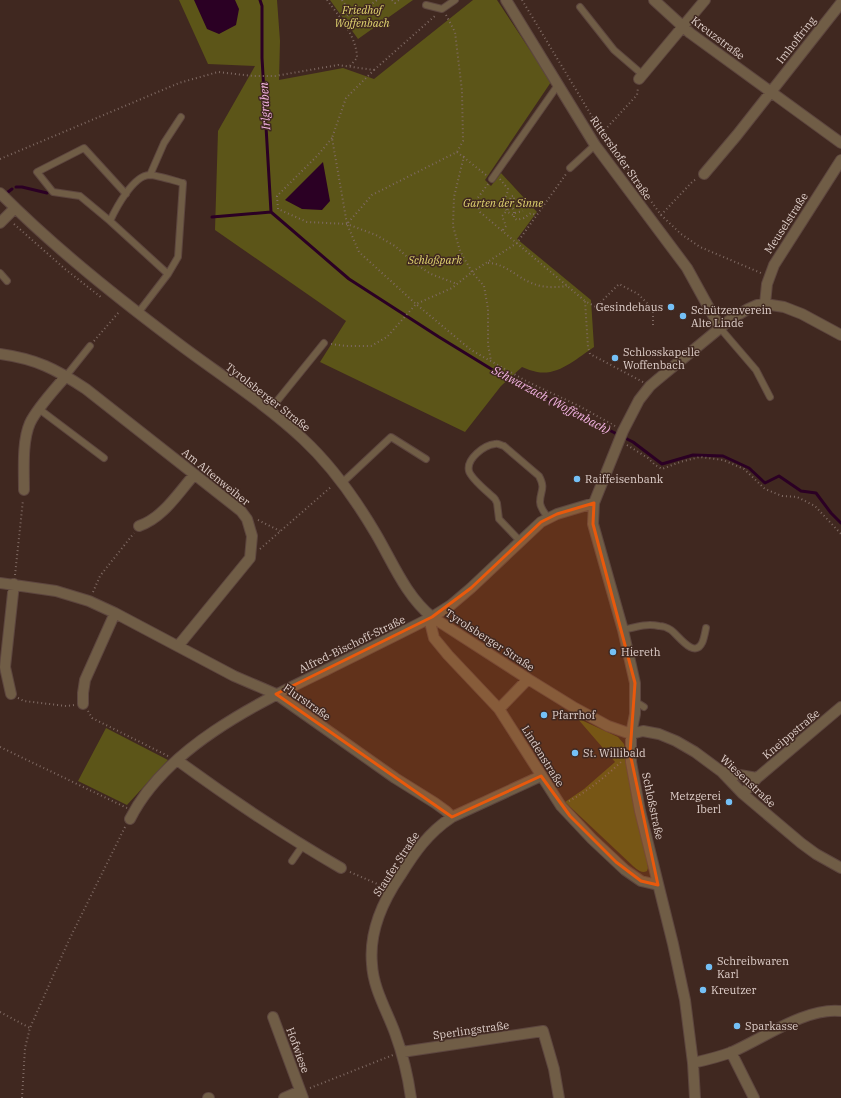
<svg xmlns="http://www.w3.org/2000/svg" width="841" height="1098" viewBox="0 0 841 1098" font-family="'IBM Plex Serif',serif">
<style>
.green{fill:#5c5518}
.water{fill:#2b0024}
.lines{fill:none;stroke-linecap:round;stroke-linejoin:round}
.stream{stroke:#2b0024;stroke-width:3}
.lane-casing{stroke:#5d463f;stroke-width:8}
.street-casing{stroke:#5d463f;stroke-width:12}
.path{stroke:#7f6a63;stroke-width:2;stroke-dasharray:1 3;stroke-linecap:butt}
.lane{stroke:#705d46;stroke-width:6}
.street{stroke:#705d46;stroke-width:10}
.marked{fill:#e8590c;fill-opacity:0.2;stroke:#e8590c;stroke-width:3;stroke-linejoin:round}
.poi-dot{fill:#74c0f6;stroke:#402820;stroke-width:1.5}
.labels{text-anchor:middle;stroke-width:3;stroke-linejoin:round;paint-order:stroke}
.park-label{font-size:11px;font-style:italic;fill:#e1d570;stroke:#402820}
.street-label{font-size:11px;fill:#dfcfca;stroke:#402820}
.poi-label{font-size:11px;fill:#dfcfca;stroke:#402820;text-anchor:start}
.water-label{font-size:12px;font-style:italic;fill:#f6b4e5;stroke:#402820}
</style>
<rect width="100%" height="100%" fill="#402820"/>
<path class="green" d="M179 0H277L280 41 279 80 343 68 374 79 473 0H497L551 82 485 180 491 186 501 173 537 212 517 239 591 300 594 347C577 358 559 376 537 372 532 371 527 369 522 367L501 386 465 432 320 362 346 321 215 230 218 131 255 66 208 64Z
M330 0H413L358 39Z
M577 718 618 737 624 744 646 856 648 868 647 871C641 874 637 869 633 866L565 802 584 789 615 762Z
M106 728 168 760 127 805 78 781Z"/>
<path class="water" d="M194 0H235L239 9 236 25 219 34 207 29Z
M323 162 330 201 322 210 302 209 285 200Z"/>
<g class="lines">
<path class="stream" d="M260 0 262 6V58L271 212
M16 187H22L47 193
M8 192 12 189
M271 212 349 279 439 337 511 381 633 442 662 464 693 455 723 456 749 468 765 483 779 476 801 491 816 493 831 513 841 523
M212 217 271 212"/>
<g class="lane-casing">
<path id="lane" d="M426 5 442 9 455 0
M580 7 614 50 643 75
M570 168 595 145
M150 175 164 143 181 117
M492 179 558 85
M110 221 80 196 53 192 37 172 84 148 126 194
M0 273 7 281
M138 313 168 274 178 257 183 183C175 181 157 175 149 175 133 176 116 208 110 221L168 274
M720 328 756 370 770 397
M66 376 90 346
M39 409 104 458
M269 411 324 343
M342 483 391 437 426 459
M520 541 499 519 497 503 495 499C489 493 471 479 469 471 466 459 484 445 495 444 498 443 500 445 504 446L539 476C546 489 540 491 540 502 540 508 545 513 548 518
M623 630C635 627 647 623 659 626 663 626 668 628 671 630 678 635 694 659 702 643 704 639 705 633 706 628
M636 702 644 707
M292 861 303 845"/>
</g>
<g class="street-casing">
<path id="street" d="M506 0 595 145 687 268 720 328
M654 0 690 33 841 143
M639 79 705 0
M704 174 737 135 841 3
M0 193C57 250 119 299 183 347 222 376 268 406 303 439 332 466 356 500 376 534 393 563 406 596 432 617L528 679 575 708 608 726 631 734 643 731 659 734 676 741 695 752 722 772 743 794 801 843 816 854 841 868
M0 223 15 208
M765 304 767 284 774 265 841 160
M0 354C36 359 56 369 86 389L241 511 247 519 252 536 250 558 178 646
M24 490C24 469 22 441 30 423 37 408 55 389 66 376
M139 526C163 518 178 493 194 475
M0 583 56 591 89 601 115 613 234 676 276 694 395 778 435 803 446 811 452 817
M432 617 431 626 434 638 448 655 499 709 561 806 592 839 625 870 641 881 658 885
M11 694 5 667 14 584
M83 704V693L85 680 115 613
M499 709 528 679
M177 760C230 799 284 835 341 868
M722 772 757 778
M743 794 757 778 841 707
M130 819C166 747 258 703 326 670 362 652 397 635 432 617L451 605 471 588 541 522 557 514 594 503
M273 1017 303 1098
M402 1052 543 1031 554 1069 559 1098
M731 1052 754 1098
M693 1063C706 1060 719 1057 732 1052 764 1038 806 1007 841 1011
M208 1098H209
M284 1098 300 1091
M411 1098C408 1076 403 1055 395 1033 387 1011 373 988 372 964 369 933 383 901 400 876 415 852 428 833 452 817L541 776
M695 1098 693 1063 685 1000 673 944 640 811 631 762V734L635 714V683L623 630 593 524 594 503 623 431 639 400 650 386 657 380 731 319 748 309 757 305 765 304 784 307 802 314 841 335"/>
</g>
<path class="path" d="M327 0C339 16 357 37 357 58L349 67
M342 0 354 17 377 0
M392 0 395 3 399 0
M522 0 602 133 661 215 681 234 700 247 761 273
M446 15 455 32 462 91 463 141 457 152 372 195 347 224 359 252 416 304 471 350 528 382 579 406 615 426
M342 22 351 12
M374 70 436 15
M602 133 637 95 638 88
M332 138 318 155 277 196 278 209 307 222 347 224 376 235 395 246 414 263 431 274 457 284
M457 152 486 175
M464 156 454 197 453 226 460 251 472 272 484 286 488 309V344L491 361
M0 159 179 83 218 72 253 76H275L338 65 374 70 346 98 332 138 347 224
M500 179 508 189 507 194 503 202
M488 184 477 199 478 207 480 212 585 301
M491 201 509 204 514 210V218L517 220 524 218 531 213 536 215
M501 203 508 212 513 215
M509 204 514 201V196H511L510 200
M515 213 523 211
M661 215 693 181 697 179
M14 224 65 269 102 298
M503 230 506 226 502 216 511 206
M488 263C503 263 515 275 527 281 541 288 552 288 567 286
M94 341 119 312
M331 344 346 346H371L387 337 416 304 452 288 472 272 517 243 566 174
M643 382 590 354 588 347 585 301 596 307 619 284 638 294 653 309V326
M627 445 648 458 655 465 662 469 680 462 700 457 723 460 744 469 765 489 782 496 797 497 815 506 841 534
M258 520 280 531
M260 549 332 486
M15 575 23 500
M93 592 100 576 134 533
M18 698 24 701 66 706 75 705
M88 711 92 718 168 756
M0 747 127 808
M569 801C588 791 605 777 621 762
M350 872 382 886
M0 1012 30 1028
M310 1088 393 1055
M22 1098 25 1048 30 1028 69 940 125 827"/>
<use href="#lane" class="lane"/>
<use href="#street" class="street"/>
</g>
<path class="marked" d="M594 503 593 524 635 683 630 753 658 885 641 881 616 862 570 816 541 776 452 817 276 694 432 617 471 588 541 522 557 514Z"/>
<g class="poi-dot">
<circle cx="671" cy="307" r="4"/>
<circle cx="683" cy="316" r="4"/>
<circle cx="615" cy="358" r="4"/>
<circle cx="577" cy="479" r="4"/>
<circle cx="613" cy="652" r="4"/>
<circle cx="544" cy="715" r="4"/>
<circle cx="575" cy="753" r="4"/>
<circle cx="729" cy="802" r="4"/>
<circle cx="709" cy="967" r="4"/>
<circle cx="703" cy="990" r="4"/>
<circle cx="737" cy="1026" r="4"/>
</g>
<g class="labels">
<g class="park-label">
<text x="362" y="14">Friedhof<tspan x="362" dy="13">Woffenbach</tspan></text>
<text x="503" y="207">Garten der Sinne</text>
<text x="435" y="264">Schloßpark</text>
</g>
<g class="street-label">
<text transform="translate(718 38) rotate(37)" y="4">Kreuzstraße</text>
<text transform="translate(796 40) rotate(-52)" y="4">Imhoffring</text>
<text transform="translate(621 158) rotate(55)" y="4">Rittershofer Straße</text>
<text transform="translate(786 223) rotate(-57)" y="4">Meuselstraße</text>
<text transform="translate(268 397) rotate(38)" y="4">Tyrolsberger Straße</text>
<text transform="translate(216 477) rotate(39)" y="4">Am Altenweiher</text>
<text transform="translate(490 640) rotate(33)" y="4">Tyrolsberger Straße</text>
<text transform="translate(352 644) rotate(-26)" y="4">Alfred-Bischoff-Straße</text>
<text transform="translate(307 702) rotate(35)" y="4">Flurstraße</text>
<text transform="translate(791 734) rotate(-40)" y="4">Kneippstraße</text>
<text transform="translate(543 756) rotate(58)" y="4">Lindenstraße</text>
<text transform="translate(748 781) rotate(43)" y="4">Wiesenstraße</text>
<text transform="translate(653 806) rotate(78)" y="4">Schloßstraße</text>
<text transform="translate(396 864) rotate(-57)" y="4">Staufer Straße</text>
<text transform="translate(471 1030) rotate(-8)" y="4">Sperlingstraße</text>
<text transform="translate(298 1050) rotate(70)" y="4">Hofwiese</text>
</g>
<g class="poi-label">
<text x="663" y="311" text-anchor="end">Gesindehaus</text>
<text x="691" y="314">Schützenverein<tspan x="691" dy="13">Alte Linde</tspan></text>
<text x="623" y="356">Schlosskapelle<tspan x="623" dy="13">Woffenbach</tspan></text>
<text x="585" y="483">Raiffeisenbank</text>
<text x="621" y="656">Hiereth</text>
<text x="552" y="719">Pfarrhof</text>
<text x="583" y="757">St. Willibald</text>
<text x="721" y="800" text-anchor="end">Metzgerei<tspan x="721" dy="13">Iberl</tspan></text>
<text x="717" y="965">Schreibwaren<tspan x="717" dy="13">Karl</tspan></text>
<text x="711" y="994">Kreutzer</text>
<text x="745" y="1030">Sparkasse</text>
</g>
<g class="water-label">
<text transform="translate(265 106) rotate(-93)" y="4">Irlgraben</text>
<text transform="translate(551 400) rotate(28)" y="4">Schwarzach (Woffenbach)</text>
</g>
</g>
</svg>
